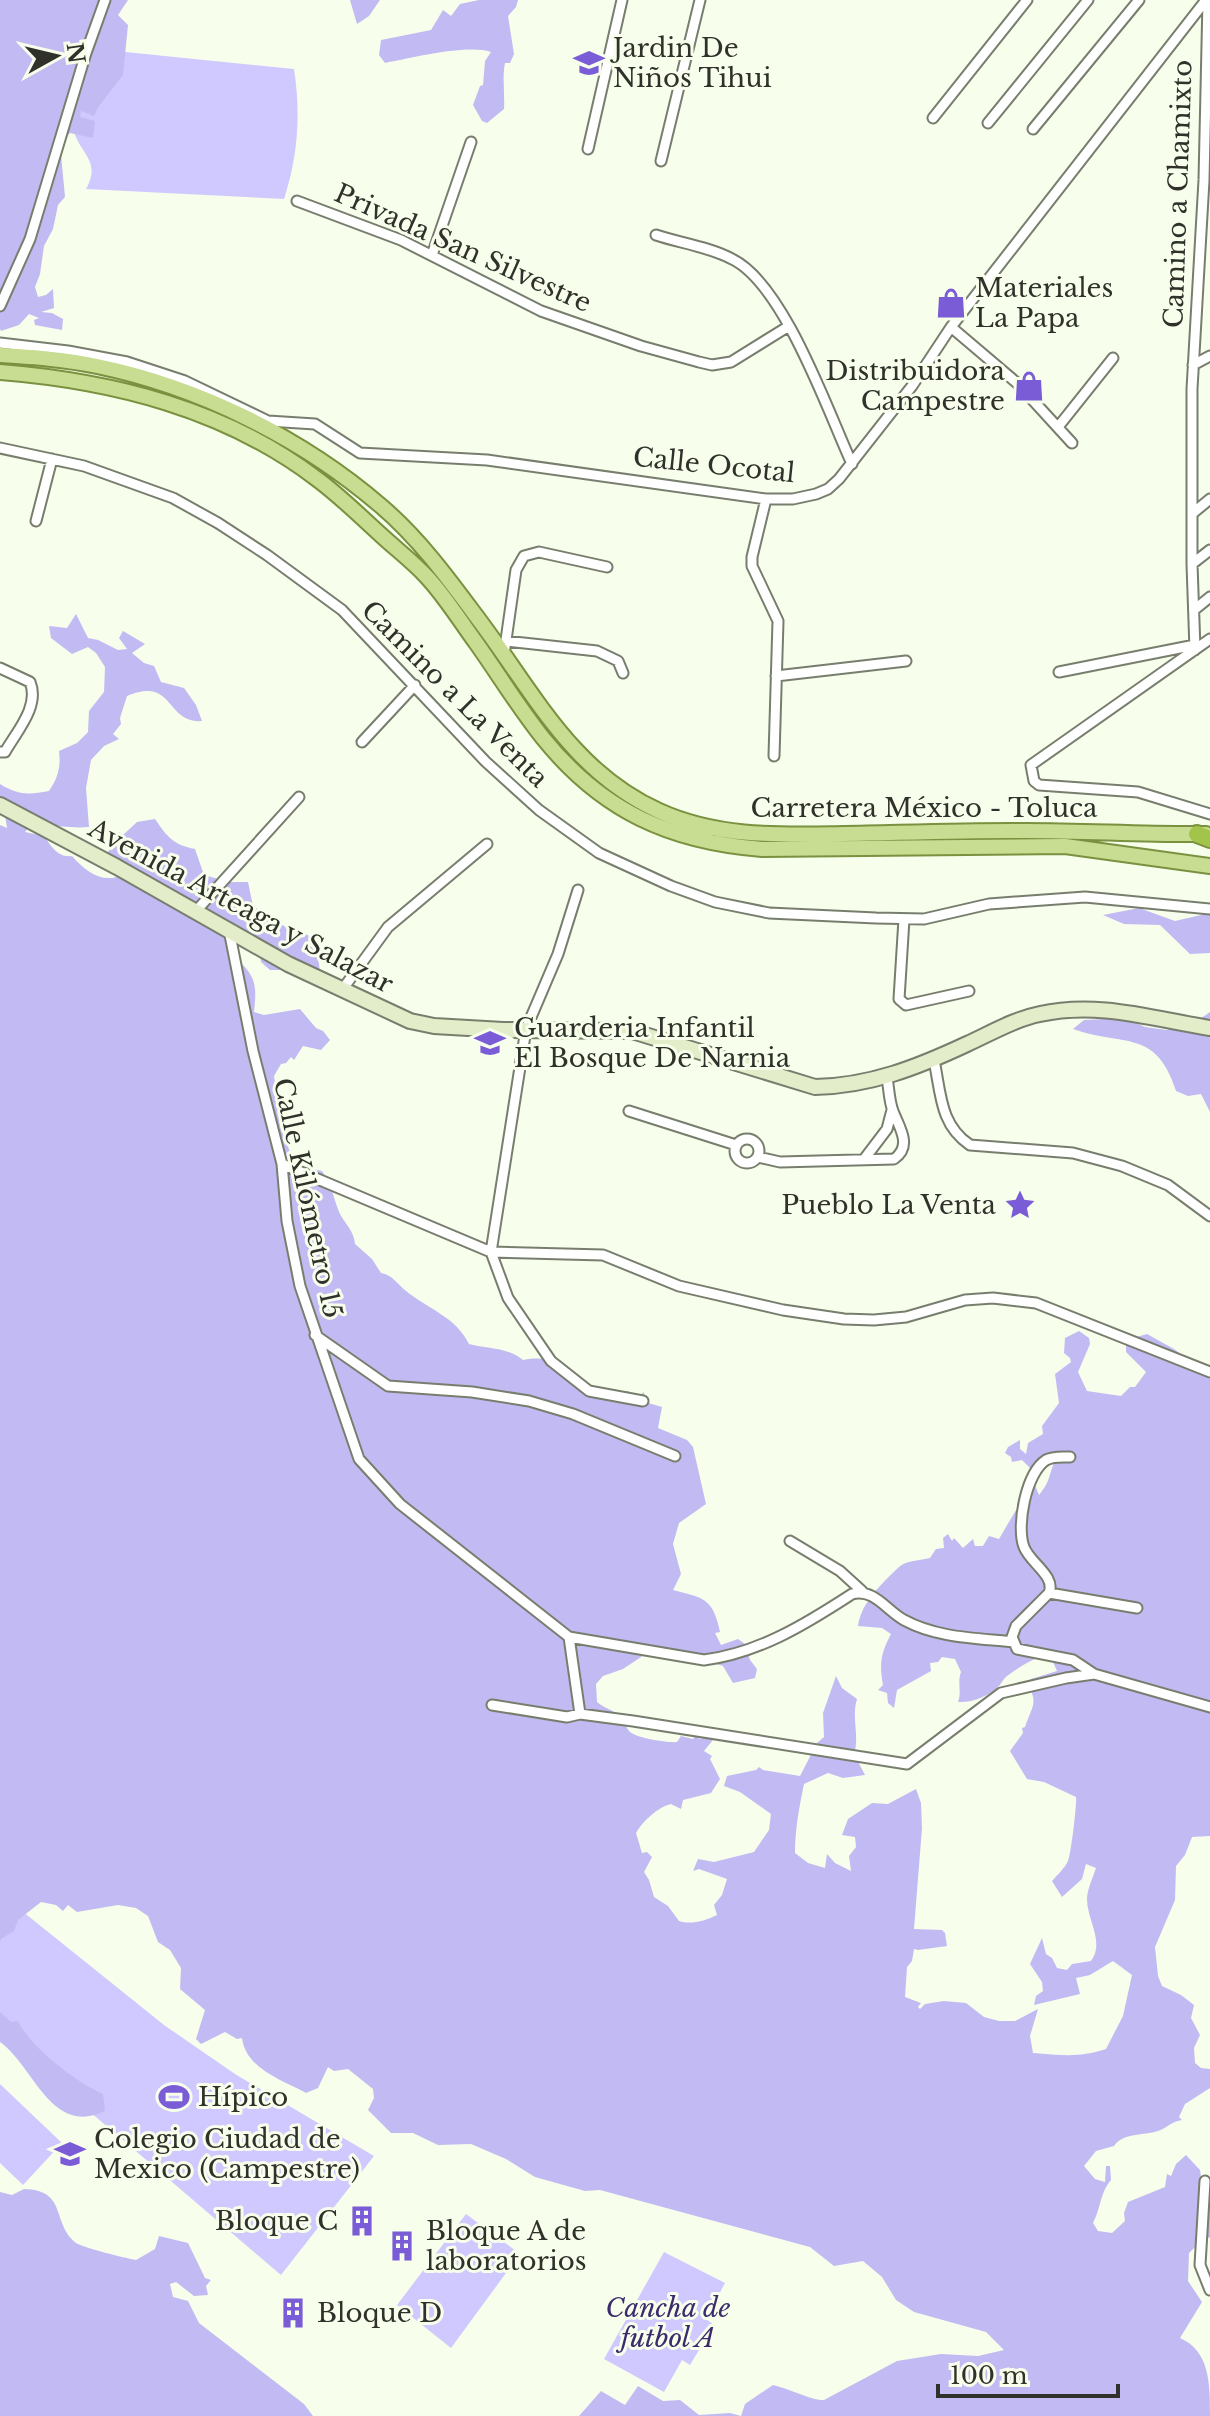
<svg xmlns="http://www.w3.org/2000/svg" width="1210" height="2416" viewBox="0 0 1210 2416" font-family="'Libre Baskerville',serif">
<style>
.green{fill:#d0c9ff}
.forest{fill:#c2baf2}
.lines{fill:none;stroke-linecap:round;stroke-linejoin:round}
.street-casing{stroke:#787e6e;stroke-width:13}
.secondary-casing{stroke:#787e6e;stroke-width:18}
.primary-casing{stroke:#7a913f;stroke-width:18}
.highway-casing{stroke:#7a913f;stroke-width:20}
.street{stroke:#fff;stroke-width:9}
.secondary{stroke:#e3edc9;stroke-width:14}
.primary{stroke:#c8dc92;stroke-width:14}
.highway{stroke:#a3c44a;stroke-width:16}
.labels{text-anchor:middle;stroke-width:6;stroke-linejoin:round;paint-order:stroke}
.poi-label{font-size:26px;fill:#2f312a;stroke:#f7feeb;text-anchor:start}
.street-label{font-size:26px;fill:#2f312a;stroke:#f7feeb}
.park-label{font-size:26px;font-style:italic;fill:#3b2b6c;stroke:#f7feeb}
</style>
<rect width="100%" height="100%" fill="#f7feeb"/>
<path class="green" d="M96 49 294 69C301 114 298 156 284 199L86 189C101 161 82 156 74 132Z
M22 1911 164 2025 235 2074 374 2156 281 2275 0 2035V1935Z
M0 2084 62 2143 23 2185 0 2163Z
M466 2214 520 2254 451 2348 397 2305Z
M664 2252 725 2283 706 2319 714 2325 690 2365 682 2360 664 2392 604 2359Z"/>
<path class="forest" d="M0 0H128L118 15 128 25 123 75 99 106 94 116 81 111 80 117 95 121 93 138 70 133 60 144 65 197 58 205 53 229 44 246 40 274 35 287 38 297 46 295 53 289 54 308 41 312 52 313 63 319 62 330 35 325 34 320 39 318 29 314 19 325 1 331 0 329Z
M350 0H380L369 16 357 24Z
M479 0H518L516 7 508 16 514 54 510 63H505C502 78 505 93 504 109L487 123 482 121 473 105 480 86 483 85 485 61 491 52C466 44 412 58 385 63L379 55 381 40 431 30 443 10 451 16 460 4Z
M76 614 88 638 98 640 118 650 127 649 119 638 123 631 145 644 132 653 144 663 154 666 161 682 184 688 196 705 202 721C165 724 175 676 127 696L120 718 121 724 113 734 119 739 104 746 91 760 86 788 89 827C68 829 50 823 29 827L25 832 44 836C51 846 58 858 72 856 86 872 102 884 123 875L107 854 119 832 123 835 137 822 155 819C167 837 174 845 195 849L204 875 229 882H248L253 906 284 926 308 935 319 963 320 976 299 970H270L261 962 259 946 239 942 236 958C256 977 257 984 254 1012L264 1015 300 1009 316 1028 323 1031 330 1040 321 1050 303 1046 294 1060 291 1057 286 1063 281 1064 274 1076 280 1126 295 1165 322 1171C333 1188 333 1197 340 1214 346 1225 354 1231 355 1244L372 1259 381 1273C393 1275 397 1284 406 1291 428 1309 456 1317 469 1344 488 1349 507 1347 523 1360 567 1351 569 1384 602 1391 610 1393 620 1391 628 1391L635 1400 644 1392 645 1402 662 1407 658 1428 687 1440 693 1447 706 1504 679 1523 673 1544 681 1574 673 1590C704 1598 713 1598 720 1632L715 1633 721 1645 738 1639 745 1644 750 1660 757 1669 755 1678 733 1683 723 1666 699 1659 647 1653 623 1669 603 1676 596 1684 597 1702C604 1708 611 1709 618 1715 624 1720 625 1726 629 1731 635 1738 668 1743 677 1742L681 1736 693 1739 697 1733 699 1739 717 1735 704 1751 712 1756 710 1759 720 1779 711 1793 683 1800 681 1809 671 1804C658 1807 643 1821 636 1833L642 1853 647 1852 652 1857 644 1872 649 1880 654 1897 668 1906 679 1921C691 1925 705 1921 717 1915L714 1905 722 1895 727 1879 699 1869 693 1871 698 1859 714 1862 754 1852 769 1830 771 1814 740 1792 724 1786 727 1776 756 1770 759 1767 763 1770 800 1776 817 1743 824 1737 823 1713 836 1676 842 1688 857 1699C851 1718 860 1736 854 1754L865 1775 843 1778 828 1773 804 1784C799 1808 795 1830 795 1853L808 1863 825 1868 827 1854 835 1863 851 1871 849 1856 856 1847 855 1837 842 1835 848 1819 872 1803 888 1804 916 1789 921 1803 922 1828 914 1929 942 1930 945 1933 947 1946 918 1950 914 1949 912 1961 907 1967 905 1997 921 2003 918 2007 920 2009 925 2004 944 2001 966 2003 984 2017 999 2021H1015L1038 2009 1030 2036 1033 2053C1061 2055 1079 2058 1106 2049L1123 2016 1132 1975 1113 1961 1090 1975 1076 1978 1080 1994 1034 2005 1036 1996 1043 1991 1042 1982 1030 1964 1042 1938 1046 1954 1052 1958 1057 1968 1067 1970 1072 1964 1091 1961C1105 1942 1087 1920 1087 1899 1087 1890 1093 1877 1096 1868L1086 1864 1082 1879 1062 1897 1052 1881C1057 1875 1065 1868 1068 1861 1071 1854 1077 1804 1076 1797L1044 1782 1027 1779 1010 1751 1023 1733 1022 1728 1025 1727C1032 1706 1039 1703 1027 1683L1031 1679 1057 1671 1053 1662 1040 1657C1027 1662 1018 1668 1007 1676 1003 1679 1002 1683 999 1686 989 1696 972 1703 958 1702 962 1692 957 1682 961 1672L955 1659 942 1657 938 1662 930 1663 931 1671 897 1690 894 1708 888 1703 887 1693 878 1690 883 1685C879 1663 881 1653 891 1634L882 1628 858 1626C861 1603 882 1583 899 1567 905 1561 921 1560 930 1558L936 1549 944 1548 943 1538 948 1534 952 1541 954 1538 963 1548 973 1539 975 1546H983L989 1536 999 1539 1016 1510 1029 1509 1034 1483 1039 1495C1051 1481 1048 1475 1056 1459L1033 1471 1022 1460 1012 1462 1011 1457 1005 1453 1008 1447 1020 1440V1449L1026 1454 1028 1443 1043 1434 1042 1426 1059 1403 1055 1374 1071 1362 1070 1358 1064 1353 1065 1338 1079 1331 1089 1338 1090 1344 1078 1372 1087 1391 1121 1396 1130 1387H1135L1146 1372 1126 1352V1340L1147 1334 1174 1349 1210 1377V1836L1192 1837 1185 1855 1176 1866 1175 1900 1155 1947 1158 1976 1162 1986 1181 1995 1194 2005 1191 2018 1200 2035 1194 2048 1195 2063 1201 2068 1210 2069V2088L1185 2104 1179 2117 1182 2120C1172 2121 1167 2128 1158 2131 1143 2136 1124 2132 1114 2146L1096 2151 1084 2166 1095 2179 1105 2182 1106 2166H1110L1111 2180C1100 2192 1101 2208 1093 2223L1098 2231 1112 2233 1125 2221 1124 2213 1128 2202 1165 2187 1167 2174 1171 2176 1176 2164 1186 2155 1200 2170 1204 2198 1210 2205V2237L1201 2241 1189 2253 1188 2281 1202 2302 1180 2338C1210 2351 1210 2384 1210 2416H579L601 2391 625 2405 638 2386 663 2401 680 2400 699 2415 730 2413 741 2416 745 2404 773 2385C787 2388 813 2401 824 2400L897 2361 941 2354 978 2356 1004 2350 986 2332 914 2312 896 2300 882 2277 863 2261 834 2266 810 2247 600 2190 585 2191 535 2177 506 2159 471 2144 438 2145 413 2133H391L368 2110 374 2098 373 2089 348 2069 334 2071 328 2067 318 2088 306 2093C282 2080 246 2069 242 2038L237 2039 225 2032 201 2044 196 2039 205 2010 180 1989 181 1968 170 1950 158 1942 148 1916 136 1908 118 1905 77 1912 68 1905 63 1911 56 1905 41 1902 18 1920 14 1931 1 1939 0 1943V825L7 828 4 808 0 807V784C18 795 28 795 49 791 58 778 61 767 59 751L77 743 88 732 89 711 104 692 105 667 96 653 88 647 72 654 51 638 49 626 67 628Z
M1139 908 1175 921 1210 913V953L1190 954 1160 925 1124 924 1103 915Z
M1210 1012V1112L1201 1094 1188 1096 1176 1091C1156 1028 1124 1047 1073 1029L1084 1020 1125 1018 1145 1027 1167 1030 1181 1023 1197 1021Z
M0 2012 11 2022 18 2021C31 2048 76 2082 103 2094L105 2111C51 2137 34 2066 0 2042Z
M24 2189C68 2190 51 2223 76 2243 84 2248 125 2258 136 2260L155 2249 159 2236 188 2243 205 2278 211 2280 206 2286 208 2295 194 2296 176 2282 170 2284 173 2297 188 2301 199 2323 304 2404 313 2416H0V2192L12 2195Z"/>
<g class="lines">
<g class="street-casing">
<path id="street" d="M933 118 1027 0
M988 123 1088 0
M1033 129 1139 0
M588 149 622 0
M661 161 700 0
M297 201 401 240 541 311 641 346 699 362 712 365 731 362 789 326
M656 235C680 243 710 247 732 259 784 284 828 412 852 464
M432 255 471 142
M0 306 30 239 86 53 105 0
M951 327 1017 383 1072 443
M0 343 68 351 127 362 185 381 268 421 315 424 360 453 487 460 766 499H793L816 494 828 489 839 479 912 386 951 327 1206 0
M1193 365 1210 356
M1058 427 1113 358
M0 448 84 466 173 498 218 523 267 555 342 610 486 762 539 810 599 853 671 886 715 902 769 913 876 918 924 919 989 904 1085 897 1210 909
M766 499 752 557V566L778 621 774 756
M1193 513 1210 499
M36 521 52 459
M1192 564 1210 550
M1194 610 1210 597
M1210 639 1031 765 1034 781 1039 785 1138 792 1210 814
M506 641 597 651 618 661 623 673
M1195 650 1192 564V389L1204 180 1208 0
M504 654 516 570 524 556 539 552 607 567
M0 668 30 682C40 706 17 731 5 752H0
M1059 672 1195 645
M776 676 906 661
M362 742 415 685
M578 890 558 954 526 1029 491 1252 508 1298 551 1361 589 1391 643 1401
M196 911 299 797
M904 919 899 999 906 1005 969 991
M229 930 253 1051 282 1164 287 1221 300 1286 359 1459 400 1504 569 1637 580 1714
M342 990 388 927 487 844
M934 1060C941 1094 940 1125 970 1145L1073 1153 1122 1166 1168 1185 1210 1216
M629 1111 736 1145
M735 1151a12 12 0 1 1 24 0a12 12 0 1 1-24 0Z
M758 1157 780 1162 894 1159C913 1146 899 1127 893 1111 889 1101 889 1088 887 1078
M865 1158 887 1129 892 1110
M282 1164 491 1252 603 1255 679 1286 783 1310 844 1319 874 1320 906 1317 965 1300 993 1298 1036 1303 1210 1372
M315 1335 388 1386 472 1392 529 1401 573 1414 675 1456
M1070 1457C1062 1457 1053 1456 1046 1460 1026 1473 1016 1526 1024 1547 1030 1563 1056 1576 1049 1593L1016 1626 1012 1637 1017 1649 1073 1660 1094 1674
M790 1541 840 1571 862 1591
M1049 1593 1137 1608
M569 1637 704 1660C759 1653 806 1624 852 1594 874 1588 886 1610 904 1620 937 1638 976 1638 1013 1642
M492 1705 567 1717 580 1714 633 1721 907 1764 1001 1693 1066 1678 1094 1674 1210 1707
M1205 2181 1200 2265 1210 2290"/>
</g>
<g class="secondary-casing">
<path id="secondary" d="M0 805 117 867 288 964 410 1021 434 1026 503 1030 632 1031 815 1087C870 1086 918 1067 967 1044 991 1033 1015 1019 1040 1014 1098 1001 1153 1019 1210 1028"/>
</g>
<g class="primary-casing">
<path id="primary" d="M0 355C32 357 65 359 97 366 199 387 302 438 381 506 422 541 453 585 485 628 537 699 575 773 659 811 718 838 781 835 844 834 899 833 955 831 1011 831 1076 830 1141 835 1206 834
M0 372C113 381 225 409 317 479 340 496 360 516 381 535 396 549 412 561 426 576 445 596 460 621 477 644 499 675 519 708 543 738 602 811 670 842 762 849L1065 846 1210 866"/>
</g>
<g class="highway-casing">
<path id="highway" d="M1197 834 1210 839"/>
</g>
<use href="#street" class="street"/>
<use href="#secondary" class="secondary"/>
<use href="#primary" class="primary"/>
<use href="#highway" class="highway"/>
</g>
<defs>
<g id="school-bare" transform="scale(2.4)"><path d="M0-5L7-2L0 1L-7-2ZM-4 1L0 2.5L4 1V4Q0 6-4 4Z" fill="#7b5cd7" stroke="#f7feeb" stroke-width="2.5" paint-order="stroke"/></g>
<g id="shop-bare" transform="scale(2.4)"><path d="M-5-2.5h2.3a2.7 3.5 0 0 1 5.4 0H5L5.5 6h-11ZM-1.5-2.5h3a1.5 2.3 0 0 0-3 0Z" fill="#7b5cd7" stroke="#f7feeb" stroke-width="2.5" paint-order="stroke"/></g>
<g id="sight-bare" transform="scale(2.4)"><path d="M0-6L1.8-2.2L6-1.7L2.9 1.2L3.7 5.4L0 3.3L-3.7 5.4L-2.9 1.2L-6-1.7L-1.8-2.2Z" fill="#7b5cd7" stroke="#f7feeb" stroke-width="2.5" paint-order="stroke"/></g>
<g id="stadium-bare" transform="scale(2.4)"><path d="M0-5a6.5 5 0 1 0 0 10a6.5 5 0 1 0 0-10ZM-3.5-1.8h7v3.6h-7Z" fill="#7b5cd7" stroke="#f7feeb" stroke-width="2.5" paint-order="stroke"/></g>
<g id="building-bare" transform="scale(2.4)"><path d="M-4-6H4V6H1V3H-1V6H-4ZM-2.5-4.3h1.7v1.8h-1.7ZM.8-4.3h1.7v1.8H.8ZM-2.5-1h1.7V.8h-1.7ZM.8-1h1.7V.8H.8Z" fill="#7b5cd7" stroke="#f7feeb" stroke-width="2.5" paint-order="stroke"/></g>
</defs>
<g fill-rule="evenodd">
<use href="#school-bare" x="589" y="63"/>
<use href="#shop-bare" x="951" y="303"/>
<use href="#shop-bare" x="1029" y="386"/>
<use href="#school-bare" x="490" y="1043"/>
<use href="#sight-bare" x="1020" y="1205"/>
<use href="#stadium-bare" x="174" y="2097"/>
<use href="#school-bare" x="70" y="2154"/>
<use href="#building-bare" x="362" y="2221"/>
<use href="#building-bare" x="402" y="2246"/>
<use href="#building-bare" x="293" y="2313"/>
</g>
<g class="labels">
<g class="poi-label">
<text x="613" y="57">Jardin De<tspan x="613" dy="30">Niños Tihui</tspan></text>
<text x="975" y="297">Materiales<tspan x="975" dy="30">La Papa</tspan></text>
<text x="1005" y="380" text-anchor="end">Distribuidora<tspan x="1005" dy="30">Campestre</tspan></text>
<text x="514" y="1037">Guarderia Infantil<tspan x="514" dy="30">El Bosque De Narnia</tspan></text>
<text x="996" y="1214" text-anchor="end">Pueblo La Venta</text>
<text x="198" y="2106">Hípico</text>
<text x="94" y="2148">Colegio Ciudad de<tspan x="94" dy="30">Mexico (Campestre)</tspan></text>
<text x="338" y="2230" text-anchor="end">Bloque C</text>
<text x="426" y="2240">Bloque A de<tspan x="426" dy="30">laboratorios</tspan></text>
<text x="317" y="2322">Bloque D</text>
</g>
<g class="street-label">
<text transform="translate(1178 194) rotate(-88)" y="9">Camino a Chamixto</text>
<text transform="translate(463 248) rotate(24)" y="9">Privada San Silvestre</text>
<text transform="translate(714 465) rotate(6)" y="9">Calle Ocotal</text>
<text transform="translate(455 694) rotate(45)" y="9">Camino a La Venta</text>
<text x="924" y="817">Carretera México - Toluca</text>
<text transform="translate(241 906) rotate(28)" y="9">Avenida Arteaga y Salazar</text>
<text transform="translate(308 1198) rotate(78)" y="9">Calle Kilómetro 15</text>
</g>
<g class="park-label">
<text x="668" y="2317">Cancha de<tspan x="668" dy="30">futbol A</tspan></text>
</g>
</g>
<g transform="translate(56 56) rotate(82)" stroke="#f7feeb" stroke-width="6" paint-order="stroke">
<path d="M0-6L14 30L0 20L-14 30Z" fill="#2f312a"/>
<text y="-12" font-size="22" font-weight="bold" text-anchor="middle" fill="#2f312a">N</text>
</g>
<path d="M938 2384v12h180v-12" fill="none" stroke="#2f312a" stroke-width="4"/>
<text x="950" y="2384" font-size="24" fill="#2f312a" stroke="#f7feeb" stroke-width="6" paint-order="stroke">100 m</text>
</svg>
